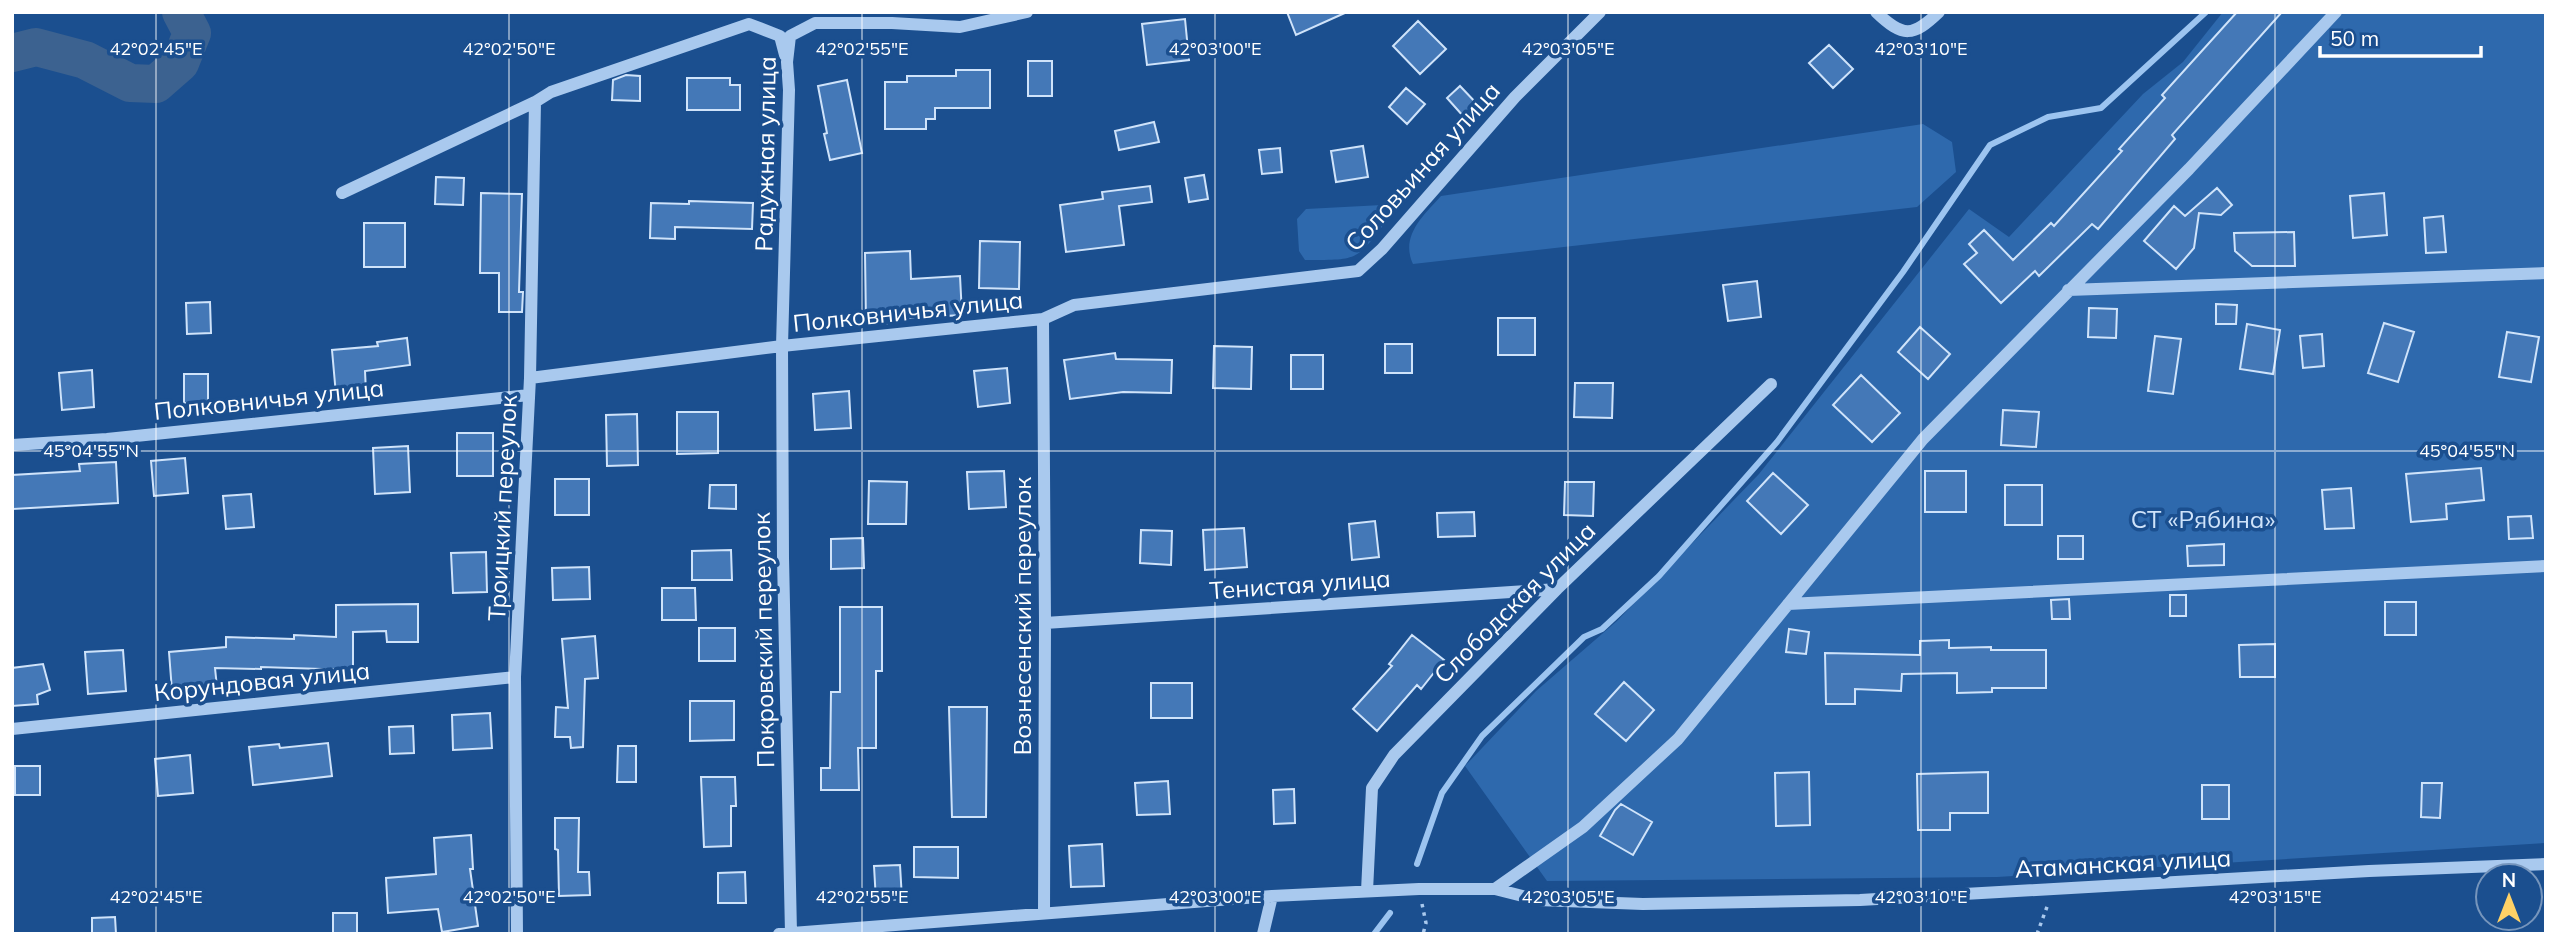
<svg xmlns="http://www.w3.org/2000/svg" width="2558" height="946" viewBox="0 0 2558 946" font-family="Mulish,sans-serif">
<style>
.green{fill:#2e69ad}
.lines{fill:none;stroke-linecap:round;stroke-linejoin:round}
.stream{stroke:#9cc4f0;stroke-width:6}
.river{stroke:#3c6290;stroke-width:38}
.building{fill:#4478b7;stroke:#cfe3fa;stroke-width:2}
.path{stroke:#a9c9ee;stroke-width:3.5;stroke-dasharray:3.5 5;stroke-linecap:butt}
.minor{stroke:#a9c9ee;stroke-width:12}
.ticks{fill:none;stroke:#fff;stroke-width:2;stroke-opacity:0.45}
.labels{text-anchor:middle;stroke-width:7;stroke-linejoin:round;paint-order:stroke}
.street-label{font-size:24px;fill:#fff;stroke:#1b4f8f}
.park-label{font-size:24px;fill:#cfe3fa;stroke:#1b4f8f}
.ticks-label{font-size:18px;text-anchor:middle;fill:#fff;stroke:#1b4f8f;stroke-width:7;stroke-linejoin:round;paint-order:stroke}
</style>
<rect width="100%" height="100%" fill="#1b4f8f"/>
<path class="green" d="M2223 12H2546V843L1997 877 1547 881 1465 766 1536 691 1617 621 1759 474 1969 209 2009 237 2143 94 2183 62Z
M1923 124 1952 142 1956 172 1917 207 1413 264C1400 236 1423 216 1441 196Z
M1382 205 1389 218C1355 261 1361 260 1305 260L1299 251 1297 219 1306 209Z"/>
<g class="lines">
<path class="stream" d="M1417 864 1442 793 1482 736 1584 637 1602 629 1659 576 1777 442 1903 272 1990 145 2048 117 2101 108 2206 12
M1374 934 1390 913"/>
<path class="river" d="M12 53 36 47 85 60 130 83 156 84 180 63 192 33 181 12"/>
</g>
<path class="building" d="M1287 12H1347L1296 35Z
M2237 12H2282L2172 135 2175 139 2098 229 2092 224 2039 276 2035 271 2001 303 1964 264 1977 253 1969 244 1984 230 2013 260 2051 223 2054 226 2122 151 2119 149 2165 98 2162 95Z
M1185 19 1189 60 1147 65 1142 24Z
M1418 21 1446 49 1420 74 1393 46Z
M1829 45 1853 69 1833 88 1809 63Z
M1028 61H1052V96H1028Z
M956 70H990V108H935V119H926V129H885V82H907V76H956Z
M626 75 640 76V101L612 100 613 80Z
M687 78H730V85H740V110H687Z
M847 80 862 153 830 160 824 134 827 133 818 86Z
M1460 86 1478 105 1464 117 1447 98Z
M1406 88 1425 104 1407 124 1389 107Z
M1154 122 1159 142 1119 150 1115 131Z
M1363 146 1368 177 1336 182 1331 151Z
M1280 148 1282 172 1262 174 1259 150Z
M1204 175 1208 199 1189 202 1185 178Z
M436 177 464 178 463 205 435 204Z
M1150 186 1152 202 1119 206 1124 245 1066 252 1060 205 1103 199 1102 192Z
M2217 188 2232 205 2221 215 2199 213 2194 248 2176 269 2144 241 2174 206 2185 216Z
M481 193 522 194 519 292H523L522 312H499V273H480Z
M2384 193 2387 235 2353 238 2350 196Z
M689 201 753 203 752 229 675 227V239L650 238 651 203 689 204Z
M2443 216 2446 252 2426 253 2424 218Z
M364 223H405V267H364Z
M2294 232 2295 266H2252L2235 251 2234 233Z
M980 241 1020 242 1019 289 979 288Z
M910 251 911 279 960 276 962 315 893 319V323L866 324 865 253Z
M1757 281 1761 317 1728 321 1723 285Z
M210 302 211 333 187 334 186 303Z
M2216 304 2237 305 2236 324H2216Z
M2089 308 2117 309 2116 338 2088 337Z
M1498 318H1535V355H1498Z
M2384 323 2414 332 2398 382 2368 373Z
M2247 324 2280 330 2273 374 2240 369Z
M1920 327 1950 354 1928 379 1898 352Z
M2507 332 2539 337 2531 382 2499 377Z
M2322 334 2324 366 2303 368 2300 336Z
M2155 336 2181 339 2173 394 2148 391Z
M407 338 410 365 365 371 366 392 336 395 332 350 378 346 377 342Z
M1385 344H1412V373H1385Z
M1214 346 1252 347 1251 389 1213 388Z
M1115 353 1116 359 1172 360 1171 393 1123 392 1070 399 1064 360Z
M1291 355H1323V389H1291Z
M1007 368 1010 403 978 407 974 371Z
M92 370 94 407 62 410 59 373Z
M184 374H208V403H184Z
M1861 375 1900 413 1872 442 1833 405Z
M1575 383H1613L1612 418 1574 417Z
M849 391 851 428 815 430 813 394Z
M2003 410 2039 412 2036 447 2001 445Z
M677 412H718V453L677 454Z
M637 414 638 465 607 466 606 415Z
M457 433H493V476H457Z
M408 446 410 492 375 494 373 448Z
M185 458 188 493 154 496 151 461Z
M116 462 118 503 13 509 12 475 80 471 79 464Z
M2481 468 2484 500 2446 504 2447 519 2411 522 2406 474Z
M1004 471 1006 507 969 509 967 472Z
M1925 471H1966V512H1925Z
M1773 473 1808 505 1781 534 1747 501Z
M555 479H589V515H555Z
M869 481 907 482 906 524H868Z
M1565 482H1594L1593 516 1564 515Z
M710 485H736V509L709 508Z
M2005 485H2042V525H2005Z
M2351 488 2354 528 2325 529 2322 490Z
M251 494 254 527 226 529 223 496Z
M1474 512 1475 536 1438 537 1437 513Z
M2531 516 2533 538 2509 539 2508 517Z
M1375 521 1379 557 1352 560 1349 524Z
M1244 528 1247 567 1205 570 1203 530Z
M1141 530 1172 531 1171 565 1140 563Z
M2058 536H2083V559H2058Z
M863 538 864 568 831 569V539Z
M2224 544V565L2188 566 2187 546Z
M731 550 732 580H692V551Z
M486 552 487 592 453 593 451 553Z
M589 567 590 599 553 600 552 568Z
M662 588H695L696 620H662Z
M2170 595H2186V616H2170Z
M2069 599 2070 619H2052L2051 600Z
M2385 602H2416V635H2385Z
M418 604V642H387L386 631 353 632V670L261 667V669L215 668 217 687 172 691 169 652 226 647V637L294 639V635L336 637V605Z
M840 607H882V671H876V748H858L859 790H821V768H830L831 692H840Z
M699 628H735V661H699Z
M1789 629 1809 632 1806 654 1786 652Z
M1412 635 1444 660 1421 689 1417 685 1377 731 1353 709 1392 666 1389 664Z
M595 636 598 678 585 679 583 747 571 748 570 737H555L556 707 568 708 562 639Z
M1949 640V648L1991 647V650H2046V688H1992V692L1957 693V673L1902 674 1901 691 1855 689V704H1826L1825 653 1920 655V641Z
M2275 644V677H2240L2239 645Z
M123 650 126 691 88 694 85 652Z
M43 664 50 690 37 695 38 704 12 706V668Z
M1624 682 1654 710 1626 741 1595 714Z
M1151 683H1192V718H1151Z
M690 701H734V740L690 741Z
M949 707H987L986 817H952Z
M490 713 492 748 453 750 452 715Z
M413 726 414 753 390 754 389 727Z
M328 743 332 776 253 785 249 747 279 744 280 748Z
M618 746H636V782H617Z
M190 755 193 793 158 796 155 759Z
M15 766H40V795H15Z
M1809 772 1810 825 1776 826 1775 773Z
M1988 772V813H1950V830H1918L1917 774Z
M701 777H735L736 806H731V846L704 847Z
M1168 781 1170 814 1137 815 1135 783Z
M2422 783H2442L2440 818 2421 817Z
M2202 785H2229V819H2202Z
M1294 789 1295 823 1274 824 1273 790Z
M1621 804 1652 822 1633 855 1600 836 1615 810Z
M555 818H579L578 872H589L590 895 559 896 558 850 555 849Z
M471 835 473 869H470L478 926 442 932 438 909 388 913 386 878 436 874 434 838Z
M1102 844 1104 886 1071 887 1069 846Z
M914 847H958V878L914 877Z
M900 865 902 899 876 901 874 866Z
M745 872 746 903H718V873Z
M333 913H357V934H333Z
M115 917 116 934H92V918Z"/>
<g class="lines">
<path class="path" d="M1422 904 1426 923 1423 934
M2037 934 2048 904"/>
<path class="minor" d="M1876 12C1903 38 1913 37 1939 12
M342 193 535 102
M2068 290 2546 273
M1043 319 1045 623 1044 912
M530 378 782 346 1043 319 1074 305 1358 271 1382 249 1515 97 1600 12
M12 445 107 439 529 395
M1788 604 2546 566
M1045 623 1557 589
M12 729 515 677
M1495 889 1538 900 1643 904 1860 900 2369 871 2546 864
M1367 891 1372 788 1394 755 1557 589 1771 384
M791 933 783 558 782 346 789 90 787 62 790 36 815 23H892L960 27 1027 12
M517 934 515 677 530 378 535 102 551 92 749 24 780 36 785 55
M779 934 1272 896 1419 889H1495L1583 827 1678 739 1923 439 2189 169 2336 12
M1263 934 1272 896"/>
</g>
<path class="ticks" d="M156 12V934M509 12V934M862 12V934M1215 12V934M1568 12V934M1921 12V934M2275 12V934M12 451H2546"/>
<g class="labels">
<g class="street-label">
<text transform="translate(766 154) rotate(-89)" y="8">Радужная улица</text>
<text transform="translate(1423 167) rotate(-48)" y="8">Соловьиная улица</text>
<text transform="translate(908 312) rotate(-6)" y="8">Полковничья улица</text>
<text transform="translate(269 400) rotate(-6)" y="8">Полковничья улица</text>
<text transform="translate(503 508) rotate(-87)" y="8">Троицкий переулок</text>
<text transform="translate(1300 585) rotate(-4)" y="8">Тенистая улица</text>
<text transform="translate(1515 603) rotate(-45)" y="8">Слободская улица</text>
<text transform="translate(1023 616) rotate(-90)" y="8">Вознесенский переулок</text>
<text transform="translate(764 640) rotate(-91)" y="8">Покровский переулок</text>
<text transform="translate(262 682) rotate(-6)" y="8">Корундовая улица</text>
<text transform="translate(2123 864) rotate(-3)" y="8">Атаманская улица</text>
</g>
<g class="park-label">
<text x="2203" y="528">СТ «Рябина»</text>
</g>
</g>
<g class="ticks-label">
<text x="156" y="55">42°02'45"E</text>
<text x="509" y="55">42°02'50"E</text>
<text x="862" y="55">42°02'55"E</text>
<text x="1215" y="55">42°03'00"E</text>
<text x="1568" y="55">42°03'05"E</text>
<text x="1921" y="55">42°03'10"E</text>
<text x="91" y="457">45°04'55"N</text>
<text x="2467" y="457">45°04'55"N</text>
<text x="156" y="903">42°02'45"E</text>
<text x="509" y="903">42°02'50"E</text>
<text x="862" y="903">42°02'55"E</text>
<text x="1215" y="903">42°03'00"E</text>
<text x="1568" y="903">42°03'05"E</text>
<text x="1921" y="903">42°03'10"E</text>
<text x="2275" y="903">42°03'15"E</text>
</g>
<rect width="2558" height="946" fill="none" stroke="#ffffff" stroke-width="28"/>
<g transform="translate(2509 897)"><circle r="33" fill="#1b4f8f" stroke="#7695bc" stroke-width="2"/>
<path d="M0-5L12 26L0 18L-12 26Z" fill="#ffd166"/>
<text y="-10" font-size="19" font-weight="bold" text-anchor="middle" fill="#ffffff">N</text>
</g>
<path d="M2320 46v10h161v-10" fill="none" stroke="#ffffff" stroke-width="3.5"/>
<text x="2330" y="46" font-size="21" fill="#ffffff" stroke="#1b4f8f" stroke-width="5" paint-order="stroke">50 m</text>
</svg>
